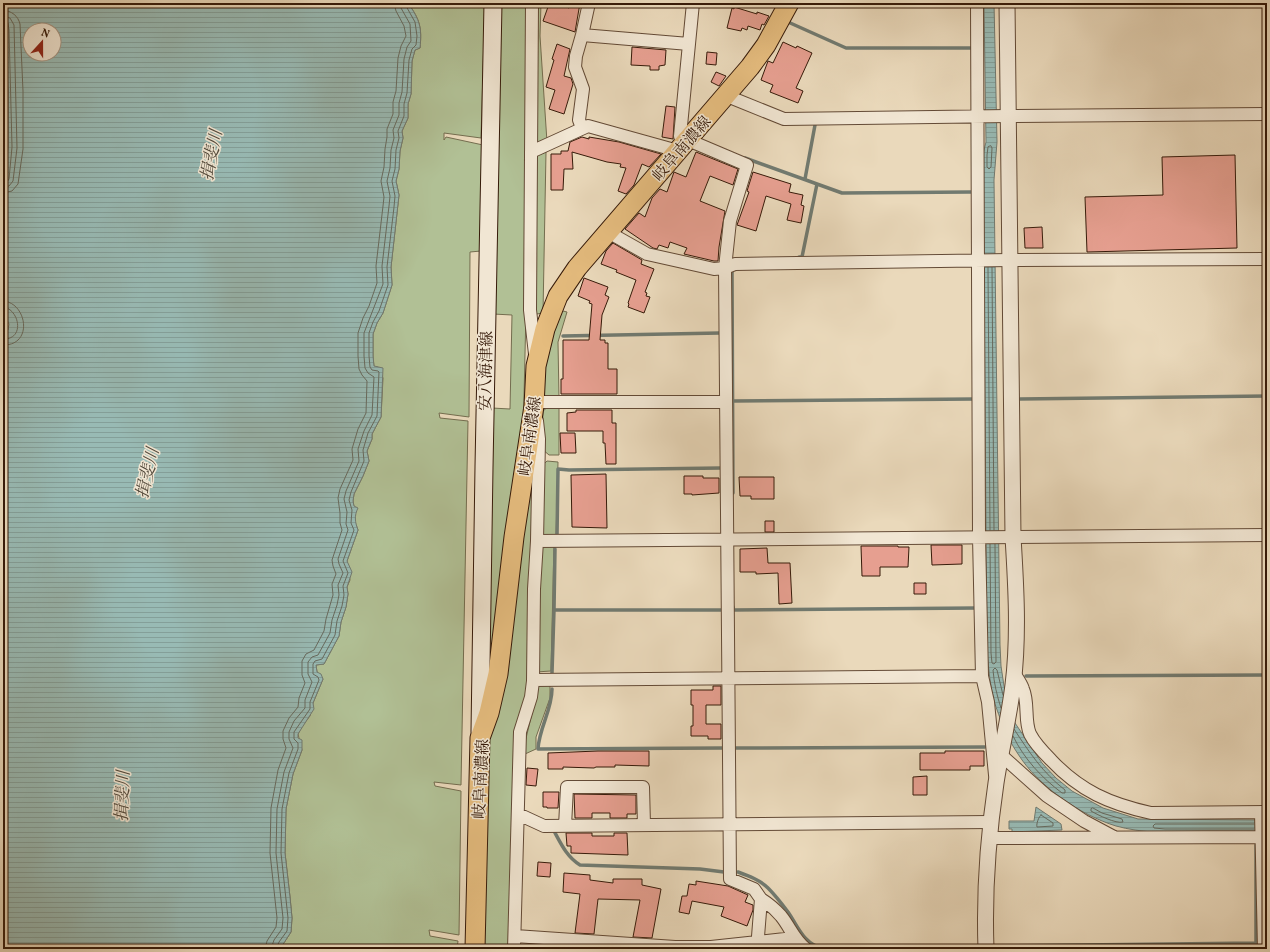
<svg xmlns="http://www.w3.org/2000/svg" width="1270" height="952" viewBox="0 0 1270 952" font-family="Vollkorn,'Noto Serif JP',serif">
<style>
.grass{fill:#b1c095;stroke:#746d4f}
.water{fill:url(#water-rules);stroke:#717a70;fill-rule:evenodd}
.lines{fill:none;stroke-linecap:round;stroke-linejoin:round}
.shore{stroke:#676a5e;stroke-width:1}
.stream{stroke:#717a70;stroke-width:3.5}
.building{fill:#e69f90;stroke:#361a09}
.minor-casing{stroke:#634a36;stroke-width:14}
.tertiary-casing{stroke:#634a36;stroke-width:17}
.secondary-casing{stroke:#361a09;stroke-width:19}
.primary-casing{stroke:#361a09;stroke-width:21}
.minor{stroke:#f1e6d3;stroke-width:12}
.tertiary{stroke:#f1e6d3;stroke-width:15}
.secondary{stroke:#f1e6d3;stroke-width:17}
.primary{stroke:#e5bc7e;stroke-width:19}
.labels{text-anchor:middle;stroke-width:3;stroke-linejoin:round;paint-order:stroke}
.street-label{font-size:16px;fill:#361a09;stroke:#f1e6d3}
.water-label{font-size:17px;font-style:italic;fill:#534a3c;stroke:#f1e6d3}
</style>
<defs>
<pattern id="water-rules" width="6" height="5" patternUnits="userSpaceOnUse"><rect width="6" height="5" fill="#98bab4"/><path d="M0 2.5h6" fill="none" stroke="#849f99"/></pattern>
</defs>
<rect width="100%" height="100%" fill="#ead9bb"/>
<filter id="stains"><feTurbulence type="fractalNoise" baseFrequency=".005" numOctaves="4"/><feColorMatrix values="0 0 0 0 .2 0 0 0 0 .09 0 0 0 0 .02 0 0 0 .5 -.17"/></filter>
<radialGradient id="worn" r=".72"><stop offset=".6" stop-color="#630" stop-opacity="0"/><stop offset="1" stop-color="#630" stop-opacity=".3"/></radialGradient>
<path class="grass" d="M3 3 8 91V147L3 196Z
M408 3H485L481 138 444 133V140L446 137 483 145 481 251 470 252 469 417 439 413 440 418 468 421 461 785 434 782 435 786 461 791 459 935 429 930 430 936 458 941 457 949H280L291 932 292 918 290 897 285 853 286 809 293 774 302 750 298 734 302 726 310 716 313 703 323 679 317 672 316 665 324 664 339 636 341 622 346 607 348 594 347 587 350 580 347 561 358 530 355 522V513L353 501 354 494 363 476 369 461 367 451 372 439V434L381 417 383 378 378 367H374L373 356V334L377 323 383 313 392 285 391 267 399 195 396 181 399 169 400 151 403 138 402 131 408 118V104L411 94 412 61 415 50 420 48C422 27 420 20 408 3Z
M499 3H527L526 311 523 440 487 688 492 408 510 409 512 315 493 314Z
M535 3H541L540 36 547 142 538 144 536 141Z
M546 152 543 313 537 314 534 309 535 159 538 155Z
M563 311 567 312 558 342 559 399 548 400 543 395V367L558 313Z
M559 405V455H549L542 449 543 411 549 406Z
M533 451 528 696 510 949H481L486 745 493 730 504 690 506 644Z
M547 461 558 462 556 537 546 538 541 532V467Z
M546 544H554L551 671 536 672 539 550Z
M550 683V698L536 737V749L525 754 522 755 539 684Z"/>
<path class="water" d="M3 3H408C420 20 422 28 420 48L415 50 412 61 411 94 408 104V118L402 131 403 138 400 151 399 169 396 181 399 195 391 267 392 285 383 313 377 323 373 334V356L374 366 383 368 381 417 372 434V439L369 446 367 451 369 461 363 476 354 494 353 501 354 506 358 508C354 516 355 522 358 530L347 561 352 572 347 587 348 594 346 607 341 622 339 636 324 664 316 665 317 672 321 674 323 679 313 703 314 709 298 734V738L302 740V750L293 774 286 809 285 853 290 897 292 918 291 932 280 949H3V330H8L9 324 3 312V196L8 147V91ZM30 30H54V54H30Z
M984 3H994L997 142 994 180 1000 645 1001 666 1004 686 1015 723 1042 763 1056 778 1072 791 1103 808 1138 819 1267 820V833C1243 833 1219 833 1194 833 1169 833 1141 833 1116 826 1080 815 1038 786 1018 754 1007 738 1000 719 994 701 990 686 989 669 987 654L983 154 986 142Z
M1036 807 1061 824 1062 830 1012 832V829H1009V821H1034Z"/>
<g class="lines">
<path class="shore" d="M3 10C12 11 18 16 20 24L23 91V149L18 184 12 191 3 193
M3 16 10 18 14 25 17 148 13 181 9 186 3 187
M3 21 8 23 9 30 12 147 9 179 7 182H3
M991 146 992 148 991 167 989 169 987 167V155L988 147Z
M988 267 990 530
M992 267 994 530
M3 301C27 302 34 346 3 345
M3 307C19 308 26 340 3 339
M990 544 991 653 992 663 994 664 996 662 995 544
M1001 708C997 696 994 683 993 670L995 668 997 670 1003 695
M1013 736C1024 759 1042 778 1062 793H1065V790C1043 773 1029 752 1014 729
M1093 808 1102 813 1122 819 1123 822C1116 824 1098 815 1091 811V809Z
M1041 815 1053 823V826L1037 827C1036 824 1039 816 1041 815Z
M1254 824H1155L1153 826 1154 828 1165 829H1254
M265 949 267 941 276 927 277 918 270 853 271 808 278 770 286 748 283 739V731L289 718 298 707 299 698 305 683 302 675V661L306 654 314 650 324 631 326 619 333 595 332 584 336 574 333 566 332 560 342 530 340 523V513L338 498 340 489 353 460 352 449 358 429 366 413 367 381 362 375 359 369 358 356V333L363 318 369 306 377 283 376 266 383 206 384 197 381 181 384 167 385 149 387 137V129L393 114V102L396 91 398 58 401 46 406 36 404 26 396 11 394 3
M271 949 274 940 282 929 283 918 276 853 277 809 284 772 293 748 289 739V732L294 721 305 708V700L312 682 308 674V662L312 657 318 655 330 633 332 620 337 605 339 595 338 585 343 573 339 564 338 559 348 530 346 524 347 512 344 499 346 491 359 461 358 449 364 431 372 415 374 377 368 373 365 368 364 356V333L383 284 382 266 389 206 390 196 387 181 390 168 391 150 394 138 393 130 399 115V103L402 92 404 59 407 47 411 41 410 24 401 8 400 3
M276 949 279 942 287 931 288 918 281 853 282 809 289 773 298 749V743L294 739V732L310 709V702L319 680 318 677 313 674V664L315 661 322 659 335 635 337 621 342 606 344 595 343 586 348 573 343 561 354 530 351 523 352 510 349 500 351 492 364 461 363 450 368 433 377 416 379 372 378 371 372 370 370 367 369 356V333L373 322 379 311 388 285 387 267 394 207 395 196 392 181 395 169 396 150 399 138 398 131 404 116V104L407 93 409 60 412 49 416 45 417 36 415 22 406 6 405 3"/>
<path class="stream" d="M789 20 788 22 846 48H971
M745 158 842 193 971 192
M805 179 815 125
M799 257H802L817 184
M732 270 733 493
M563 336 720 333
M1020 399 1267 396
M733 401 974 399
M557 537 558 469 569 470 721 468
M733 607V610L976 608
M554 610 555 549
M552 673 554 610H722
M1026 676 1267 675
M552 689C552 710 539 728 538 749L723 748
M735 748 985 747
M554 831C561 844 567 857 580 865L700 869 724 872
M1256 845V943H1258
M738 872C749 876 760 880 768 888 775 895 782 904 788 912 799 928 803 943 823 949
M995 946 1256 943"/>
</g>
<path class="building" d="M570 3H580L575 32 543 21 549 4 559 7 560 5 569 8Z
M734 7 757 14V12L769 16 764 25 762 24 760 30 748 26 747 30 742 28 741 31 727 28 732 8 734 9Z
M783 42 796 48 797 46 812 53 796 88 803 91 798 103 770 92 773 85 761 80 768 61 773 63Z
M557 44 570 49 564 76 571 78 573 84 564 114 549 109 555 90 546 87 554 60 552 59Z
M632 47 666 50 665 65 659 66V70H650V66L631 65Z
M707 52 717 53 716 65 706 64Z
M716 72 726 76 719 86 711 82Z
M666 106 675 107 673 139 662 137Z
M582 137 589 139V137L619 142 661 154 649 167 642 164 634 185 626 194 618 191 626 168 620 167 621 164 607 162 572 152 573 169H564L563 190H551V154H561V151H568L570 142Z
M696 152 738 169 733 185 710 176 700 201 725 211 719 247 718 261H714L684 254 687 248 670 242 668 248 659 245 657 249 653 248 625 229 639 213 645 217 652 198 660 189 667 192 674 172 686 177Z
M1235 155 1237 248 1087 252 1085 197 1163 195 1162 157Z
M753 172 791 184 789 192 803 195 801 205 804 206 801 223 787 220 791 204 766 196 756 231 737 225 749 192 747 191Z
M1042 227 1043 248H1025L1024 228Z
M613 243 642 260 641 264 654 269 645 292 647 293 646 296 650 297 644 313 628 307 629 304 628 303 636 280 616 272 617 270 601 264 606 251Z
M584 278 608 287 605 295 609 297 602 315 600 340H605V343H608V369H617V394H561V379H563V340H589L592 304 589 303 590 301 578 296Z
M576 410H612V423H616V464H606L605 443H603V431H567V413L576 412Z
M560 433H575L576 453H561Z
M606 474 607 528 572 527 571 475Z
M684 476H703V478H719V493L692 495V494H684Z
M739 477H774V499H751V496H740Z
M765 521H774V532H765Z
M931 545H962V564L932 565Z
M861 546H898V547H909L908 567H880V576H862Z
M767 548 768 563H790L792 603 779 604 778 573 756 574V572H740V549Z
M914 583H926V594H914Z
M713 686H721V705H706V724H721V739H708V736H691V726H693V705H691V690H713Z
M598 751H649V766L615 765V767H596L594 768 563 767V769H548V753Z
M945 751H984V766H970V770H920V753H945Z
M527 768 538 769 536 786 526 785Z
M927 776V795H913V777Z
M543 792H559L558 808H547V807H543Z
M574 794 636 795V814H627V818H610V813H592V818H575Z
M566 833H592V836H614V833H627L628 855 571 853V846H567Z
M538 862 551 863 550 877 537 876Z
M564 873 590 875V880L613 883V879H642V885L661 889 652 938 633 937 640 900 598 899 594 934 575 933 580 894 563 892Z
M696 881 728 886 748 895 745 902 753 905V910L747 926 721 916 724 907 692 901 689 914 679 912 682 896H687L689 884 696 885Z"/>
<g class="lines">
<g class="minor-casing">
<path id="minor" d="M532 3 530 310 535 354
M589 3 582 35 689 44
M977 3 979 537 982 676 988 702 995 775
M582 35 576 56 575 67 583 89 579 120 582 128
M727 96 784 119 1008 116 1267 114
M688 140 747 165 730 221 725 268 730 879 754 889 761 899 757 949
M683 146 680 136 693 3
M531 152 588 126 678 151
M608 232 647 254 714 269 725 268 735 264 1010 260 1267 259
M534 402H726
M537 541 1267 535
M1014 673C1017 678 1021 683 1023 689 1029 703 1024 720 1030 734 1035 744 1043 752 1051 760 1080 791 1110 804 1151 813L1267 812
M533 680 982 676
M1001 755 1047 796 1084 821 1114 837
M1261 812 1264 949
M518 814 544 826 990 822
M565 826 567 787H643L644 825
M990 838 1267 837
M761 899C769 904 775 909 781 916 790 927 794 940 806 949
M515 936 675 947H711L794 938
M514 949 520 732 531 697 533 681 534 589 537 541 539 439 537 421"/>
</g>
<g class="tertiary-casing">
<path id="tertiary" d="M986 949C984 894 988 837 996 783 1001 750 1009 718 1013 685 1019 636 1016 586 1013 537L1007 3"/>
</g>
<g class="secondary-casing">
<path id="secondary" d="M480 732 484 467 493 3"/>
</g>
<g class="primary-casing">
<path id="primary" d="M475 949 480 738 489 713 498 674 514 537 534 406 536 366 545 329 558 296 577 268 750 67 766 45 789 3"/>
</g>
<use href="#minor" class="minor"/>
<use href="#tertiary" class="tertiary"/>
<use href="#secondary" class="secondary"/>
<use href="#primary" class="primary"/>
</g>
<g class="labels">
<g class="street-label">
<text transform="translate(681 148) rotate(-49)" y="6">岐阜南濃線</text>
<text transform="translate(485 371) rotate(-89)" y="6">安八海津線</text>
<text transform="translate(529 436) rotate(-82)" y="6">岐阜南濃線</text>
<text transform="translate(480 779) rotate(-87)" y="6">岐阜南濃線</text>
</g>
<g class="water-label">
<text transform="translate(211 155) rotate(-79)" y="6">揖斐川</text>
<text transform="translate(147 473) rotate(-77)" y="6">揖斐川</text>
<text transform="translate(122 796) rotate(-88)" y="6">揖斐川</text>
</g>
</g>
<rect width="1270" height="952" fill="none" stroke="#ead9bb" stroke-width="16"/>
<rect x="4" y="4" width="1262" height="944" fill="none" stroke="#361a09" stroke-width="2"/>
<rect x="8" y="8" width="1254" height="936" fill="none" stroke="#361a09"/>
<g transform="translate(42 42) rotate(21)"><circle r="19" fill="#f1e6d3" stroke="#a69482"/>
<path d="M0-3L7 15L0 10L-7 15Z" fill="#8f2418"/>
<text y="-6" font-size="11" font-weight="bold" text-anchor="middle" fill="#361a09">N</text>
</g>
<rect width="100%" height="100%" filter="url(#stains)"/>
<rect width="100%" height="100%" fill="url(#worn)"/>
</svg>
